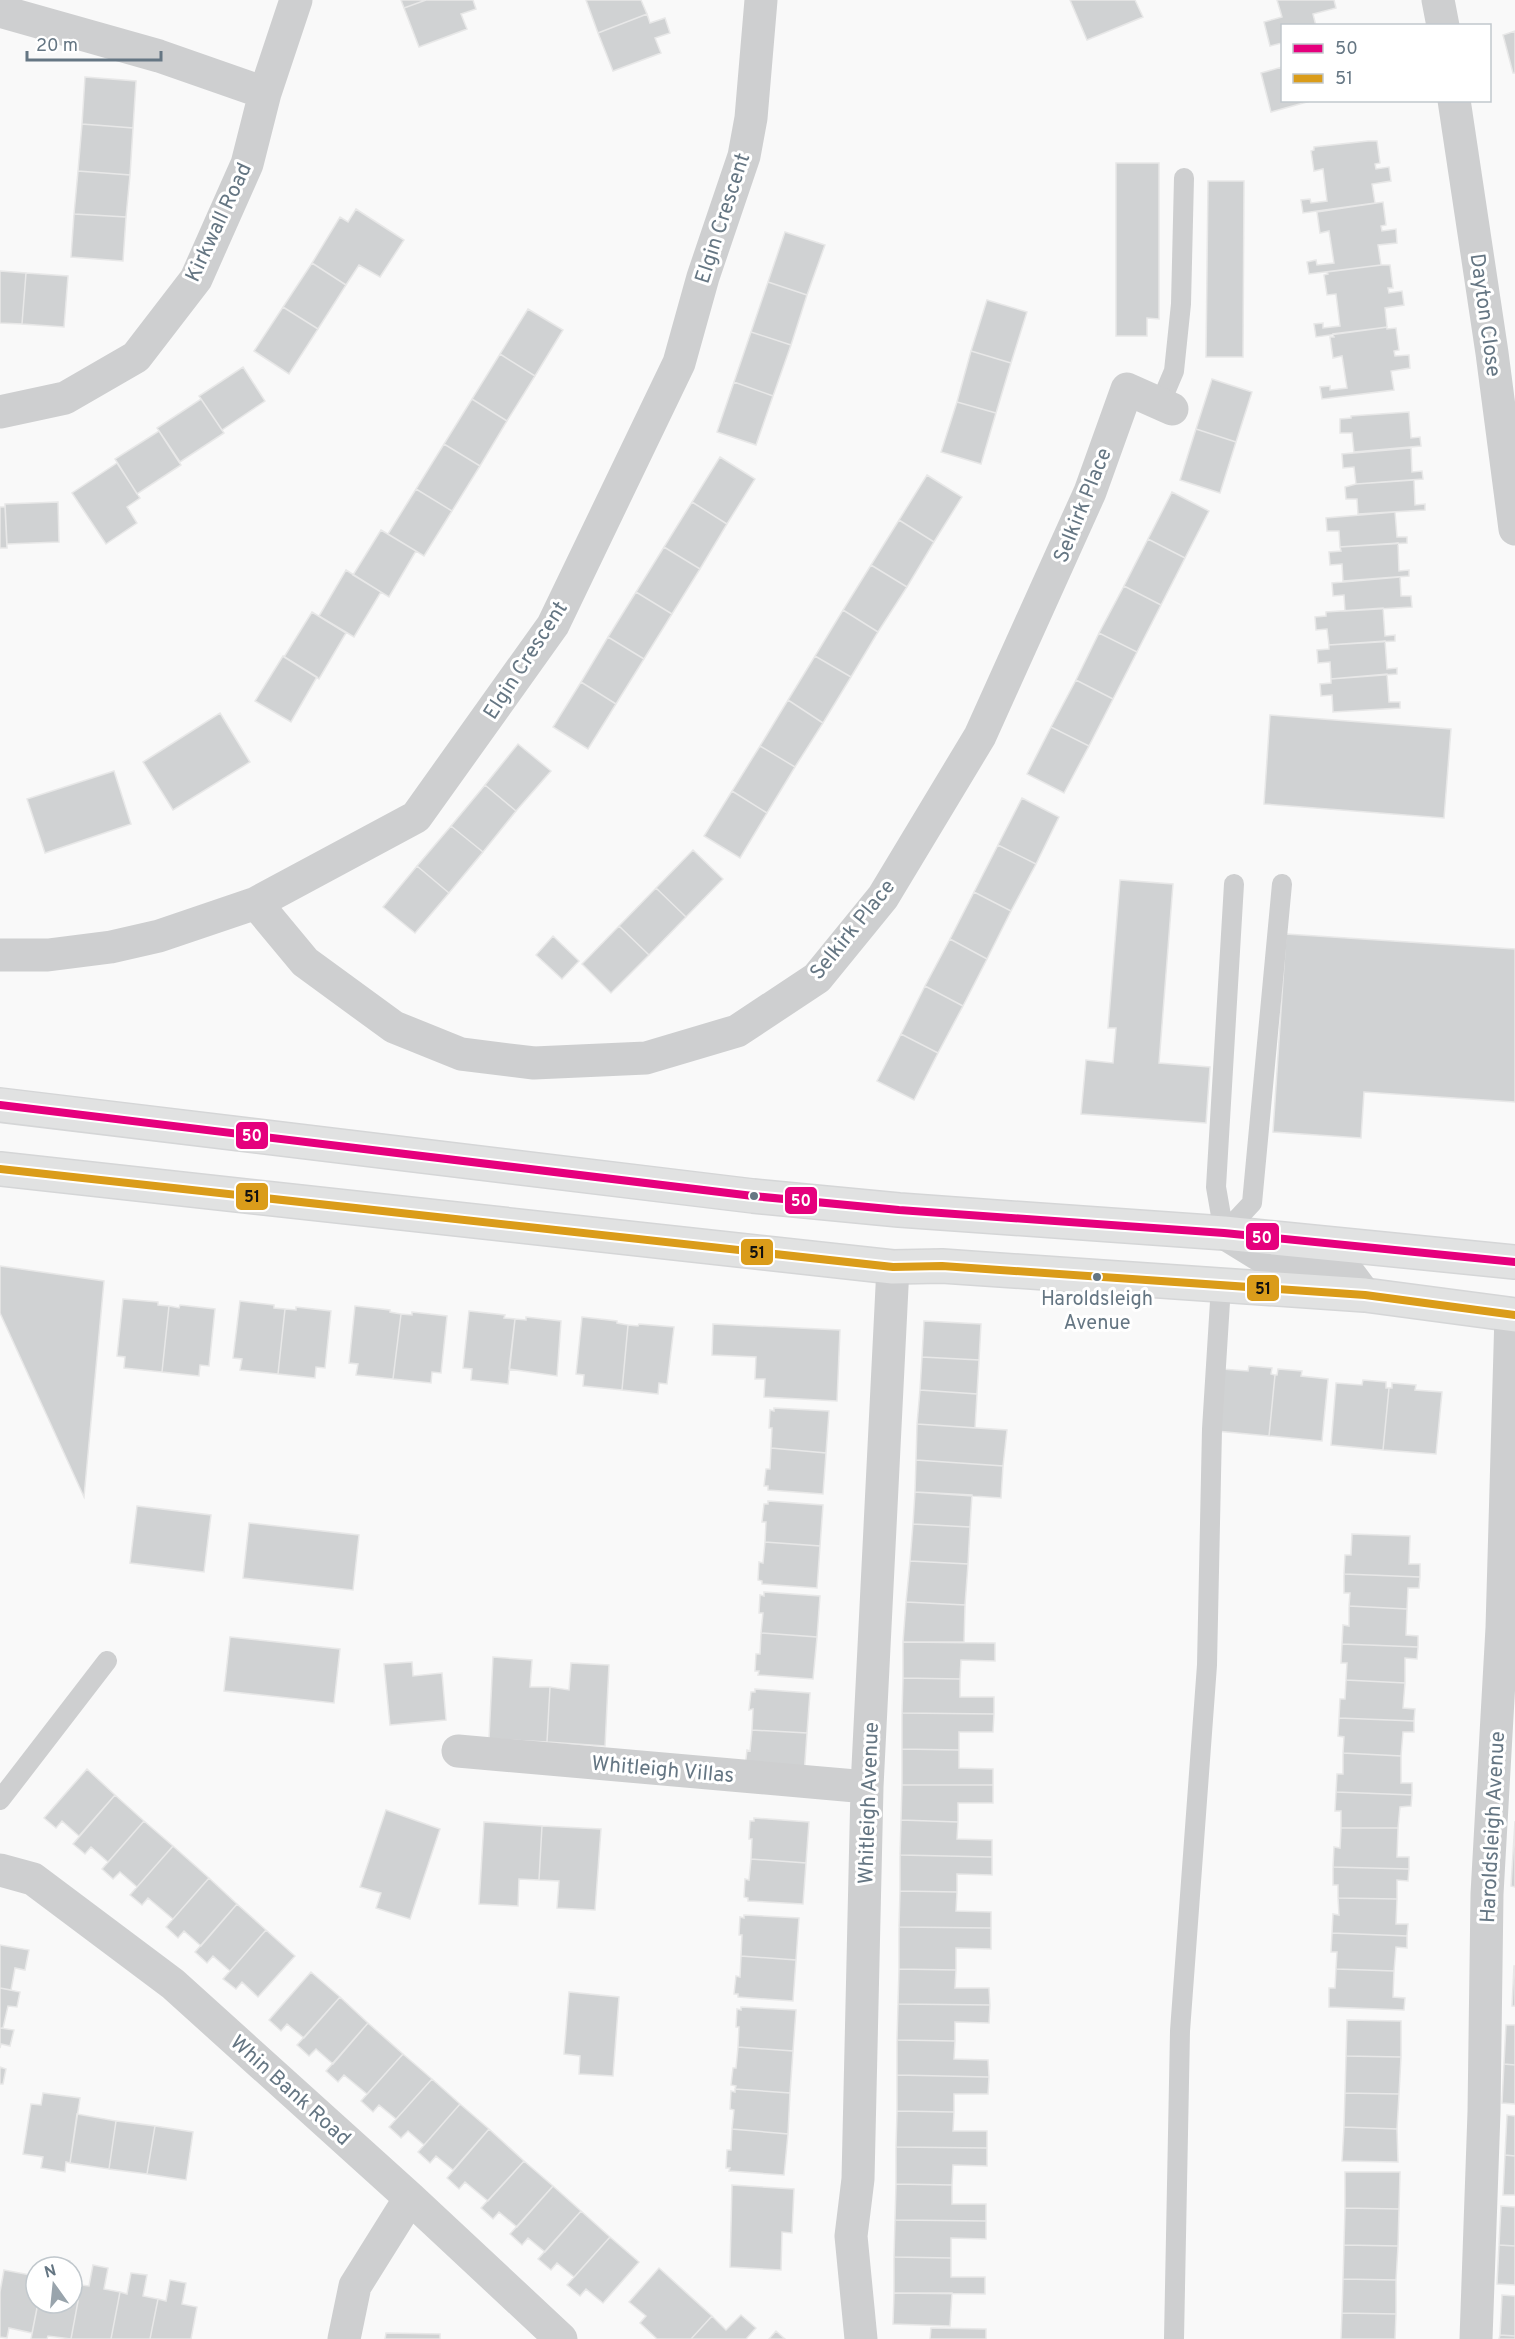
<svg xmlns="http://www.w3.org/2000/svg" width="1515" height="2339" viewBox="0 0 1515 2339" font-family="Overpass,sans-serif">
<style>
.building{fill:#d0d2d3;stroke:#e8e8e8;stroke-width:1.5}
.lines{fill:none;stroke-linecap:round;stroke-linejoin:round}
.secondary-casing{stroke:#d5d6d7;stroke-width:36}
.service{stroke:#cecfd0;stroke-width:20}
.minor{stroke:#cecfd0;stroke-width:33}
.secondary{stroke:#e1e2e2;stroke-width:33}
.bus-1-casing{stroke:#fff;stroke-width:12}
.bus-2-casing{stroke:#fff;stroke-width:12}
.bus-1{stroke:#e5007d;stroke-width:8}
.bus-2{stroke:#da9c1a;stroke-width:8}
.bus-dot{fill:#657683;stroke:#fff;stroke-width:2}
.labels{text-anchor:middle;stroke-width:6;stroke-linejoin:round;paint-order:stroke}
.bus-label{font-size:20px;fill:#657683;stroke:#fff}
.street-label{font-size:21px;fill:#657683;stroke:#fff}
.line-badge{stroke:#fff;stroke-width:2}
.badge-label{font-size:16px;text-anchor:middle;font-weight:bold;fill:#fff}
.pale-badge-label{font-size:16px;text-anchor:middle;font-weight:bold;fill:#111}
</style>
<rect width="100%" height="100%" fill="#f9f9f9"/>
<path class="building" d="M401 0H426L404 8Z
M426 0H473L476 9 461 14 467 29 419 47 404 8Z
M586 0H641L647 14 598 33Z
M1070 0H1135L1143 17 1087 40Z
M1277 0H1334L1336 8 1313 14 1316 26H1282V43L1270 46 1264 22 1282 17Z
M647 14 650 23 665 18 670 33 655 38 661 53 613 71 598 33Z
M1515 31V73H1513L1503 35Z
M1282 67V100H1314L1271 112 1261 73Z
M85 77 136 81 133 128 82 124Z
M82 124 133 128 130 175 78 171Z
M1368 141H1377L1380 163 1375 164 1376 169 1389 167 1391 181 1372 184 1375 203 1303 213 1301 200 1310 199 1311 203 1327 201 1323 169 1314 171 1311 151 1314 150V147Z
M1116 163H1159V319L1147 318V336H1116Z
M78 171 130 175 126 217 74 214Z
M1208 181H1244L1243 357H1206Z
M1383 202 1386 225 1381 226 1382 231 1396 229 1397 243 1378 245 1381 265 1309 274 1307 262 1316 260 1317 265 1334 263 1329 231 1320 233 1317 212Z
M356 209 404 240 380 277 359 265 346 285 312 263 340 217 348 222Z
M74 214 126 217 123 261 71 257Z
M785 232 825 245 807 295 768 282Z
M312 263 346 285 318 329 283 307Z
M1381 265H1390L1393 288H1388L1389 293 1402 291 1404 305 1385 308 1387 327 1316 337 1314 324 1323 323V328L1340 326 1336 294 1327 295 1324 275 1328 274 1327 272Z
M0 271 26 273 22 324 0 323Z
M26 273 68 276 64 327 22 324Z
M768 282 807 295 791 345 751 332Z
M987 300 1027 312 1011 363 971 351Z
M283 307 318 329 289 374 254 351Z
M528 309 563 330 535 376 500 354Z
M1387 327V329L1396 328 1399 350 1394 351 1395 356 1409 355 1410 368 1391 371 1394 390 1322 399 1320 387 1330 386V390L1347 388 1342 356 1333 358 1330 337H1334L1333 334Z
M751 332 791 345 773 396 734 382Z
M971 351 1011 363 996 413 957 402Z
M500 354 535 376 507 421 472 399Z
M243 367 265 401 222 430 199 396Z
M1212 379 1252 392 1236 442 1196 429Z
M734 382 773 396 756 445 717 432Z
M201 399 224 433 180 462 157 428Z
M472 399 507 421 480 466 444 444Z
M957 402 996 413 981 464 941 452Z
M1409 412 1411 438 1420 437 1421 446 1354 452 1352 433H1340V419L1351 418V416Z
M1196 429 1236 442 1220 493 1180 480Z
M159 431 181 465 137 494 115 459Z
M444 444 480 466 452 511 416 489Z
M1411 448 1412 472 1422 471 1423 479 1356 484 1354 467 1343 468 1342 454Z
M720 457 755 479 727 524 692 502Z
M117 463 140 498 127 507 137 523 106 544 72 493Z
M927 475 962 497 934 542 899 520Z
M1414 480 1415 505 1425 504V510L1358 514 1357 499H1346L1345 487 1356 484Z
M416 489 452 511 424 556 388 534Z
M1172 492 1209 511 1185 558 1148 539Z
M58 502 59 542 7 544 5 504Z
M692 502 727 524 700 569 664 547Z
M0 507H5L7 548H0Z
M1395 512 1397 537H1407V543L1340 547 1339 531H1327L1326 518Z
M899 520 934 542 907 587 871 565Z
M381 530 416 551 389 597 353 575Z
M1148 539 1185 558 1161 605 1124 586Z
M1398 543 1399 571 1409 570V576L1343 581 1342 564 1330 565 1329 552 1341 551 1340 547Z
M664 547 700 569 672 614 636 592Z
M871 565 907 587 878 632 843 610Z
M346 570 381 592 354 637 319 616Z
M1400 577 1401 596H1411L1412 607 1345 611 1344 595 1333 596 1332 583Z
M1124 586 1161 605 1137 652 1099 633Z
M636 592 672 614 644 659 608 637Z
M1383 608 1385 636 1395 635V641L1329 645 1327 629 1316 630 1315 617 1326 616V612Z
M843 610 878 632 851 677 815 656Z
M312 612 346 633 319 679 284 657Z
M1099 633 1137 652 1113 699 1076 680Z
M608 637 644 659 616 704 581 682Z
M1385 641 1387 669 1397 668V674L1331 679 1330 662 1318 663 1317 650 1329 649V645Z
M283 656 317 677 291 722 255 701Z
M815 656 851 677 823 723 788 700Z
M1387 674 1389 702H1400V708L1333 712 1332 695 1321 696 1320 684 1331 683V679Z
M1076 680 1113 699 1089 746 1051 727Z
M581 682 616 704 588 749 553 727Z
M788 700 823 723 795 767 760 746Z
M220 713 250 762 173 810 143 762Z
M1270 715 1451 729 1444 818 1264 804Z
M1051 727 1089 746 1064 793 1027 774Z
M518 744 551 771 516 811 485 785Z
M760 746 795 767 767 813 732 791Z
M114 771 131 824 45 853 27 799Z
M485 785 516 811 483 852 451 826Z
M732 791 767 813 740 858 704 836Z
M1022 798 1059 817 1036 864 998 845Z
M451 826 483 852 449 893 417 866Z
M998 845 1036 864 1011 911 974 892Z
M693 850 723 879 686 917 656 888Z
M417 866 449 893 415 933 383 907Z
M1120 880 1173 884 1159 1063 1210 1067 1206 1123 1081 1114 1086 1060 1113 1063 1116 1028H1108Z
M656 888 686 917 649 955 619 926Z
M974 892 1011 911 987 959 950 939Z
M619 926 649 955 611 993 582 964Z
M1286 934 1515 949V1102L1364 1092 1361 1138 1273 1132Z
M553 936 579 961 562 979 536 955Z
M950 939 987 959 963 1006 925 986Z
M925 986 963 1006 938 1053 901 1034Z
M901 1034 938 1053 914 1100 877 1081Z
M0 1266 104 1281 84 1497 0 1313Z
M123 1299 158 1302V1305L169 1306 162 1372 124 1368 125 1357 117 1356Z
M240 1301 274 1305V1308L285 1309 278 1374 240 1370 242 1359 233 1358Z
M180 1305 215 1309 209 1366 200 1365 199 1376 162 1372 169 1306 179 1308Z
M355 1306 390 1310V1312L401 1314 393 1379 356 1375 358 1364 349 1363Z
M296 1307 331 1311 325 1368 316 1367 315 1378 278 1374 285 1309 296 1310Z
M469 1311 505 1315 504 1318 515 1319 508 1384 471 1380 472 1369 463 1368Z
M412 1312 447 1316 441 1373 432 1372 431 1383 393 1379 401 1314 412 1315Z
M526 1317 561 1321 557 1376 509 1369 515 1319 526 1320Z
M582 1317 617 1321V1323L628 1325 622 1390 583 1386 584 1375 576 1374Z
M924 1321 981 1324 979 1360 922 1357Z
M639 1324 674 1327 667 1384 659 1383 658 1394 622 1390 628 1325 638 1326Z
M713 1324 840 1330 837 1401 764 1397 765 1379H755L756 1357 712 1355Z
M922 1357 979 1360 977 1394 920 1390Z
M1249 1366 1272 1368 1271 1374 1275 1375 1269 1436 1216 1431 1222 1369 1248 1371Z
M1278 1369 1302 1371 1301 1376 1328 1379 1322 1441 1269 1436 1275 1375H1277Z
M1363 1380 1386 1382V1388H1389L1383 1450 1331 1445 1336 1383 1362 1385Z
M1392 1383 1416 1385 1415 1390 1442 1392 1436 1454 1383 1450 1389 1388H1392Z
M920 1390 977 1394 975 1428 917 1424Z
M774 1408 829 1411 826 1453 771 1448 772 1428H769L770 1410 774 1411Z
M917 1424 1007 1430 1003 1466 916 1460Z
M771 1448 826 1453 823 1494 768 1490V1486H764L766 1469H770Z
M916 1460 1003 1466 1001 1498 915 1492Z
M915 1492 972 1495 970 1527 913 1524Z
M768 1501 823 1505 820 1546 765 1542 766 1522H762L764 1504H768Z
M137 1506 211 1515 204 1572 130 1563Z
M249 1523 359 1535 353 1590 243 1578Z
M913 1524 970 1527 968 1564 910 1561Z
M1352 1534 1410 1536 1409 1564H1420V1577L1344 1574 1345 1555H1351Z
M765 1542 820 1546 817 1588 762 1584V1581L758 1580 759 1562 763 1563Z
M910 1561 968 1564 965 1605 906 1602Z
M1344 1574 1420 1577 1419 1588H1408L1407 1609 1349 1606 1350 1593H1344Z
M764 1592 820 1596 817 1637 761 1633 763 1613H759L760 1595 764 1596Z
M906 1602 965 1605 964 1642H903Z
M1349 1606 1407 1609 1406 1635 1418 1636V1647L1342 1644 1343 1625 1349 1626Z
M761 1633 817 1637 813 1679 758 1675 759 1671H755L756 1654H760Z
M230 1637 340 1649 334 1703 224 1691Z
M903 1642 995 1643V1661L961 1660 960 1679 903 1678Z
M1342 1644 1418 1647 1417 1659 1405 1658V1683L1346 1680 1347 1663H1341Z
M493 1657 532 1660 530 1687H550L547 1742 489 1739Z
M412 1662 413 1676 442 1673 446 1720 390 1725 384 1664Z
M571 1663 609 1665 605 1746 547 1742 550 1687 569 1690Z
M903 1678 960 1679V1697H994V1714L902 1713Z
M1346 1680 1405 1683 1403 1708 1415 1709 1414 1721 1339 1718 1340 1699H1345Z
M755 1689 810 1693 807 1733 752 1730 753 1709 749 1710 751 1692H755Z
M902 1713 994 1714 993 1732H959V1750L902 1749Z
M1339 1718 1414 1721V1732H1403L1401 1756 1343 1753 1344 1737 1338 1736Z
M752 1730 807 1733 804 1775 745 1768 747 1750 750 1751Z
M902 1749 959 1750V1768L993 1769V1785H902Z
M1343 1753 1401 1756V1783H1412V1795L1336 1792 1337 1774H1343Z
M87 1769 115 1795 79 1836 62 1821 56 1828 44 1818Z
M902 1785H993V1803H958V1822L901 1820Z
M1336 1792 1412 1795 1411 1806 1400 1807 1398 1828H1341V1811H1335Z
M115 1795 144 1821 108 1862 91 1847 85 1854 73 1844Z
M386 1810 440 1829 410 1919 376 1908 381 1893 360 1887Z
M754 1818 809 1822 806 1863 751 1859 752 1839H749L750 1821H754Z
M901 1820 958 1822 957 1839 992 1840V1857L900 1855Z
M144 1821 173 1846 137 1887 120 1872 113 1879 102 1869Z
M1515 1821V1887L1511 1886Z
M484 1822 542 1826 539 1880 519 1879 518 1906 479 1904Z
M542 1826 601 1829 595 1910 557 1908 559 1881 539 1880Z
M1341 1828H1398L1397 1857H1409V1869L1333 1867 1334 1847 1340 1848Z
M173 1846 209 1878 173 1919 148 1898 142 1905 130 1895Z
M900 1855 992 1857V1875L957 1874V1892L900 1891Z
M751 1859 806 1863 803 1904 748 1901V1898L744 1897 745 1879 749 1880Z
M1333 1867 1409 1869 1408 1881 1397 1880V1899L1338 1898V1885H1333Z
M209 1878 237 1904 201 1946 184 1931 178 1938 166 1927Z
M900 1891 957 1892 956 1911 991 1912V1928L899 1927Z
M1338 1898 1397 1899 1396 1924H1408L1407 1936 1332 1933 1333 1914 1339 1915Z
M237 1904 266 1930 230 1971 213 1956 207 1963 195 1952Z
M744 1915 799 1918 796 1960 741 1956 742 1935H739L740 1917 744 1918Z
M899 1927 991 1928V1949L956 1948V1970L899 1969Z
M266 1930 295 1956 258 1997 242 1982 236 1989 223 1979Z
M1332 1933 1407 1936V1948L1396 1947 1394 1971 1336 1969 1337 1952H1331Z
M0 1945 29 1950 25 1970 15 1968 11 1990 0 1988Z
M741 1956 796 1960 793 2001 738 1997V1994H734L736 1976 740 1977Z
M1514 1966H1515V2006H1512Z
M899 1969 956 1970 955 1988H989L990 2005 898 2004Z
M1336 1969 1394 1971 1393 1997 1405 1998 1404 2010 1329 2007V1988H1335Z
M311 1972 340 1997 304 2038 287 2024 281 2031 269 2020Z
M0 1988 20 1992 17 2007 8 2006 3 2028H0Z
M569 1992 619 1997 613 2076 579 2074 580 2056 564 2054Z
M340 1997 368 2023 333 2064 316 2049 309 2056 297 2045Z
M898 2004 990 2005 989 2023 955 2022V2041L897 2040Z
M741 2007 796 2010 793 2051 738 2047 739 2027H736L737 2009 741 2010Z
M1347 2020 1401 2021V2057L1346 2056Z
M368 2023 403 2054 367 2094 344 2075 338 2082 326 2071Z
M1506 2025H1515V2065L1504 2064Z
M0 2028 14 2030 10 2046 1 2044 0 2048Z
M897 2040 955 2041 954 2059 988 2060 989 2077 897 2075Z
M738 2047 793 2051 790 2093 735 2089 736 2086 731 2085 733 2068H736Z
M403 2054 432 2079 396 2119 379 2105 373 2112 361 2101Z
M1346 2056 1401 2057 1399 2094 1345 2093Z
M1504 2064 1515 2065V2104L1502 2103Z
M0 2067 6 2069 3 2084H0Z
M897 2075 989 2077 988 2094H954V2112L897 2111Z
M432 2079 460 2104 424 2145 408 2131 401 2138 389 2127Z
M735 2089 790 2093 788 2134 732 2129 734 2110 730 2109 731 2091 735 2092Z
M43 2093 80 2098 70 2163 66 2162 65 2172 41 2168 43 2157 23 2154 31 2104 41 2105Z
M1345 2093 1399 2094 1397 2129 1344 2127Z
M460 2104 489 2129 453 2170 436 2156 430 2163 418 2152Z
M897 2111 954 2112 953 2131H987V2148L896 2147Z
M77 2114 116 2121 109 2169 70 2163Z
M1507 2115 1515 2116V2156L1505 2155Z
M116 2121 155 2126 147 2174 109 2169Z
M155 2126 193 2132 186 2180 147 2174Z
M1344 2127 1397 2129 1398 2162 1342 2161Z
M489 2129 524 2161 488 2201 465 2182 459 2189 447 2178Z
M732 2129 788 2134 784 2175 729 2171 730 2168H726L727 2150H731Z
M896 2147 987 2148V2166L953 2165 952 2185 896 2184Z
M1505 2155 1515 2156V2195H1503Z
M524 2161 553 2186 517 2227 499 2212 493 2219 481 2208Z
M1345 2172H1400L1399 2209 1345 2208Z
M896 2184 952 2185V2204H986V2221L895 2220Z
M732 2185 794 2189 792 2233 782 2232 781 2270 730 2267Z
M553 2186 581 2211 545 2252 528 2238 522 2245 510 2234Z
M1501 2206 1515 2207V2246L1499 2245Z
M1345 2208 1399 2209 1398 2246 1344 2245Z
M581 2211 610 2237 574 2277 557 2263 551 2270 538 2259Z
M895 2220 986 2221V2239L951 2238V2258L894 2257Z
M610 2237 639 2262 603 2303 586 2289 580 2296 567 2285Z
M1344 2245 1398 2246 1396 2280 1343 2279Z
M1499 2245 1515 2246V2285L1497 2284Z
M54 2257 70 2261 69 2267H52Z
M894 2257 951 2258V2277H985V2294L894 2293Z
M93 2265 108 2268 104 2289 120 2292 111 2339H71L81 2285 89 2286Z
M659 2268 712 2316 691 2339H657L640 2323 646 2316 629 2302Z
M4 2270 36 2276V2303H38L32 2333 9 2328 7 2338 0 2337V2292Z
M131 2273 147 2275 143 2296 158 2299 150 2339H111L120 2292 127 2294Z
M1343 2279 1396 2280V2314L1342 2313Z
M170 2280 186 2283 182 2304 197 2307 191 2339H150L158 2299 166 2301Z
M72 2283 81 2285 71 2339 48 2336 47 2339H31L38 2303H72Z
M894 2293H952L950 2326 893 2324Z
M1502 2295 1515 2296V2336L1500 2335Z
M1342 2313 1396 2314 1395 2339H1341Z
M741 2315 756 2328 746 2339H691L712 2316 726 2330Z
M931 2328 986 2329V2339H930Z
M776 2331 785 2339H769Z
M386 2333 440 2334V2339H385Z
M1500 2335 1515 2336V2339H1499Z"/>
<g class="lines">
<g class="secondary-casing">
<path id="secondary" d="M0 1105 753 1196 899 1210 1224 1233 1515 1262
M0 1169 893 1267 942 1266 1365 1295 1515 1315"/>
</g>
<path class="service" d="M1160 404 1174 371 1181 304 1184 178
M1224 1233 1252 1203 1282 884
M1224 1233 1216 1187 1234 884
M0 1800 107 1661
M1174 2339 1180 2031 1207 1665 1212 1429 1221 1286"/>
<path class="minor" d="M1438 0 1443 26
M0 11 159 56 265 93
M1454 100 1492 353 1515 529
M0 412 65 398 136 357 196 279 247 164 265 93 296 0
M256 903 305 962 394 1027 461 1054 534 1063 646 1058 737 1031 817 978 883 897 980 736 1090 492 1127 389 1172 409
M0 955H48L111 947 159 936 256 903 416 817 553 625 679 363 703 277 744 156 751 118 761 0
M1224 1233 1281 1268 1350 1275 1365 1295
M458 1751 867 1787
M0 1870 33 1879 173 1984 410 2198 561 2339
M344 2339 355 2286 410 2198
M861 2339 851 2236 858 2179 867 1787 893 1267
M1476 2339 1484 2112 1487 1894 1502 1628 1511 1314"/>
<use href="#secondary" class="secondary"/>
<g class="bus-1-casing">
<path id="bus-1" d="M0 1105 753 1196 899 1210 1224 1233 1515 1262"/>
</g>
<g class="bus-2-casing">
<path id="bus-2" d="M0 1169 893 1267 942 1266 1365 1295 1515 1315"/>
</g>
<use href="#bus-1" class="bus-1"/>
<use href="#bus-2" class="bus-2"/>
</g>
<g class="bus-dot">
<circle cx="754" cy="1196" r="5"/>
<circle cx="1097" cy="1277" r="5"/>
</g>
<g class="labels">
<g class="bus-label">
<text x="1097" y="1305">Haroldsleigh<tspan x="1097" dy="24">Avenue</tspan></text>
</g>
<g class="street-label">
<text transform="translate(722 218) rotate(-72)" y="7">Elgin Crescent</text>
<text transform="translate(218 222) rotate(-65)" y="7">Kirkwall Road</text>
<text transform="translate(1486 315) rotate(82)" y="7">Dayton Close</text>
<text transform="translate(1082 505) rotate(-68)" y="7">Selkirk Place</text>
<text transform="translate(525 660) rotate(-57)" y="7">Elgin Crescent</text>
<text transform="translate(852 929) rotate(-51)" y="7">Selkirk Place</text>
<text transform="translate(663 1769) rotate(5)" y="7">Whitleigh Villas</text>
<text transform="translate(868 1803) rotate(-88)" y="7">Whitleigh Avenue</text>
<text transform="translate(1492 1827) rotate(-87)" y="7">Haroldsleigh Avenue</text>
<text transform="translate(291 2090) rotate(42)" y="7">Whin Bank Road</text>
</g>
</g>
<g class="line-badge">
<rect x="235" y="1121" width="34" height="29" rx="6" fill="#e5007d"/>
<rect x="235" y="1182" width="34" height="29" rx="6" fill="#da9c1a"/>
<rect x="784" y="1186" width="34" height="29" rx="6" fill="#e5007d"/>
<rect x="1245" y="1222" width="35" height="29" rx="6" fill="#e5007d"/>
<rect x="740" y="1238" width="34" height="28" rx="6" fill="#da9c1a"/>
<rect x="1246" y="1274" width="34" height="28" rx="6" fill="#da9c1a"/>
</g>
<g class="badge-label">
<text x="252" y="1141">50</text>
<text x="801" y="1206">50</text>
<text x="1262" y="1243">50</text>
</g>
<g class="pale-badge-label">
<text x="252" y="1202">51</text>
<text x="757" y="1258">51</text>
<text x="1263" y="1294">51</text>
</g>
<rect x="1281" y="24" width="210" height="78" fill="#ffffff" stroke="#c1c8cd" stroke-width="1.5"/>
<rect x="1293" y="44" width="30" height="9" fill="#e5007d" stroke="#c1c8cd" stroke-width="1.5"/>
<text x="1335" y="54" font-size="18" fill="#657683">50</text>
<rect x="1293" y="74" width="30" height="9" fill="#da9c1a" stroke="#c1c8cd" stroke-width="1.5"/>
<text x="1335" y="84" font-size="18" fill="#657683">51</text>
<g transform="translate(54 2285) rotate(345)"><circle r="28" fill="#ffffff" stroke="#c1c8cd" stroke-width="1.5"/>
<path d="M0-4.5L10 22L0 15L-10 22Z" fill="#99a4ac"/>
<text y="-9" font-size="16" font-weight="bold" text-anchor="middle" fill="#657683">N</text>
</g>
<path d="M27 51v9h134v-9" fill="none" stroke="#657683" stroke-width="3"/>
<text x="36" y="51" font-size="18" fill="#657683" stroke="#ffffff" stroke-width="4.5" paint-order="stroke">20 m</text>
</svg>
